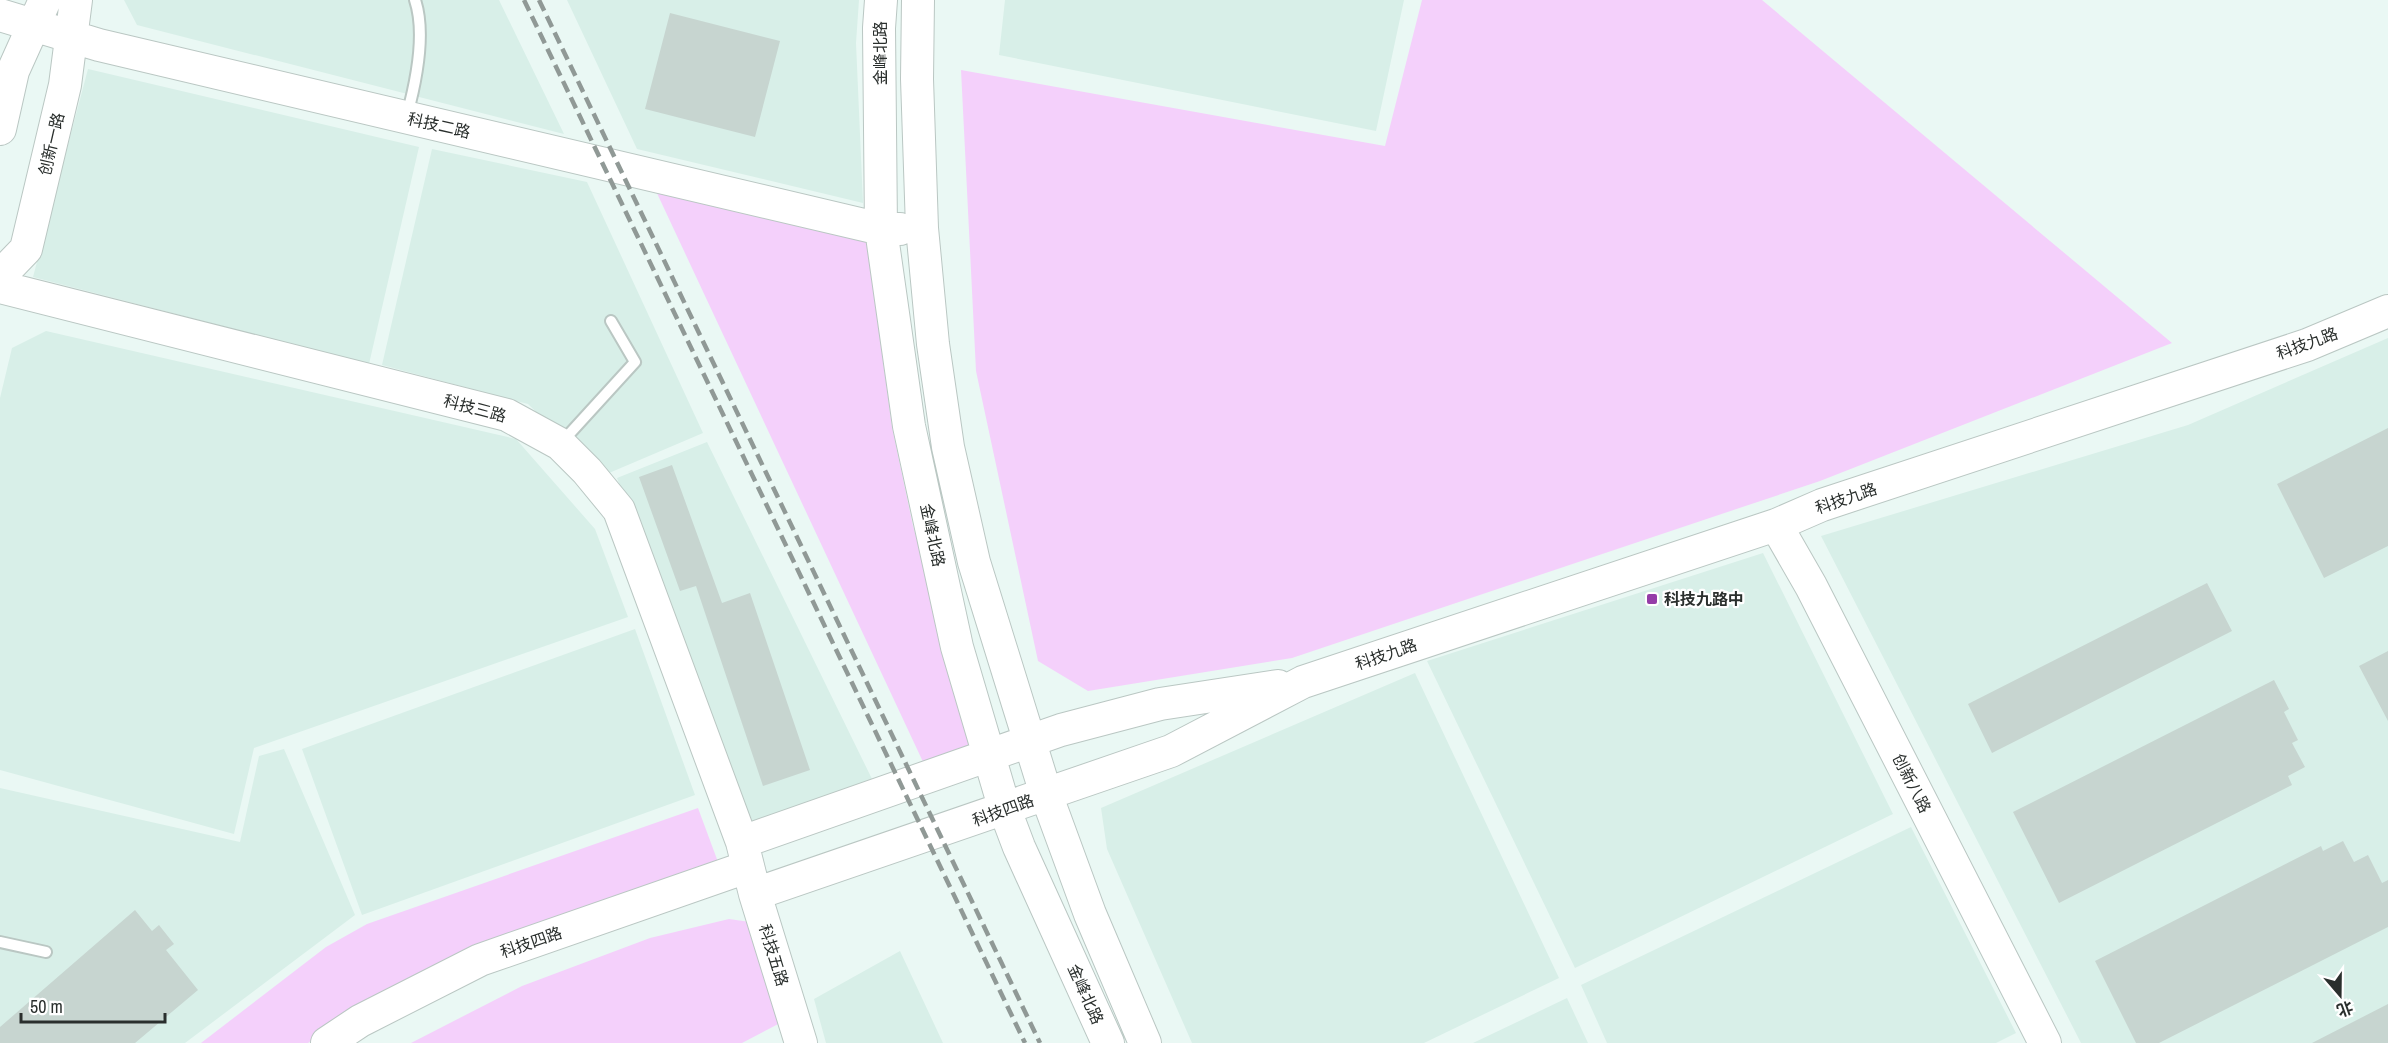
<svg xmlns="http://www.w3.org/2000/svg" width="2388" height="1043" viewBox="0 0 2388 1043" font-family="'Archivo Narrow','Noto Sans SC',sans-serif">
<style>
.built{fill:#d8efe8}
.green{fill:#f4d0fb}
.building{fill:#c7d5d0}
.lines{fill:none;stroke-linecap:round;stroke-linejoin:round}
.lane-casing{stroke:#bac7c3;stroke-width:14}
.secondary-casing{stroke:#bac7c3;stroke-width:34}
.lane{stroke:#fff;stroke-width:10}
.secondary{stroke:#fff;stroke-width:32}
.rail{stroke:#909996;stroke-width:4.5;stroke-dasharray:12 6;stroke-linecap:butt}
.poi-dot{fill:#953ca8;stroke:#fff;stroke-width:2}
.labels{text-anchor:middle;stroke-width:4.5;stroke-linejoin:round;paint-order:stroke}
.street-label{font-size:16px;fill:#2a2f2d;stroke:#fff}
.poi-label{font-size:16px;font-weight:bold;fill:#2a2f2d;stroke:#fff;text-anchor:start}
</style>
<rect width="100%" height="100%" fill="#eaf8f4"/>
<path class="built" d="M124 0H499L564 134 137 25Z
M567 0H859L856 43 863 203 637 149Z
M1005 0H1404L1376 131 999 55Z
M88 69 419 147 369 364 33 277Z
M432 149 587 182 703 433 602 476 528 404 382 365Z
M46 331 516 439 595 529 628 617 254 748 234 834 0 770V398L12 348Z
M2388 338V1043H2081L1821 536 2188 425Z
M707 442 872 779 745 825 617 478Z
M1763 553 1893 814 1575 968 1427 661Z
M635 629 695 795 362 915 302 749Z
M1415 673 1559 978 1424 1043H1192L1107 849 1101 808Z
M284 749 355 915 185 1043H0V788L240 842 259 756Z
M1911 827 2016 1033 1996 1043H1607L1581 985Z
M900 951 943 1043H826L814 999Z
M1567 998 1588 1043H1473Z"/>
<path class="green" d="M1422 0H1762L2172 343 1820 481 1292 658 1088 691 1038 661 976 371 961 70 1385 146Z
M655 189 867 242 892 427 913 526 977 746 924 764Z
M698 808 718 862 356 1010 308 1043H201L326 947 367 924Z
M729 919 750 922 782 1022 742 1043H411L522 986 650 938Z"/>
<path class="building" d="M670 13 780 41 755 137 645 109Z
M2388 428V546L2324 578 2277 484Z
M672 465 722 603 750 593 810 770 763 786 696 586 680 591 639 477Z
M2207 583 2232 631 1992 753 1968 704Z
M2388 651V721L2359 666Z
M2274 680 2289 709 2284 712 2298 740 2292 743 2305 767 2288 776 2292 785 2059 903 2013 812Z
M2343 841 2354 862 2368 855 2382 883 2388 880V927L2159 1043H2136L2095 961 2321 846 2323 851Z
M135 910 152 931 159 925 174 944 166 950 198 990 135 1043H0V1027Z
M2388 1004V1043H2312Z"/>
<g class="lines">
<g class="lane-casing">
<path id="lane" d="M407 115C416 82 426 33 415 0
M562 442 635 362 611 321
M0 942 46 952"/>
</g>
<g class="secondary-casing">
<path id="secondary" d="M881 0 879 28 881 229 909 426 957 647 1005 810 1019 847 1108 1043
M918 0 917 79 922 228 933 344 948 447 974 562 1046 794 1090 914 1145 1043
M0 15 99 45 881 229H900
M0 129 13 71 45 0
M0 276 26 249 65 85 76 0
M0 287 507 415 560 444 587 471 619 510 742 842 755 894 801 1043
M1776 525 1811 586 2045 1043
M742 842 1061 730 1160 704 1278 686
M755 894 1171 751 1303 682 1776 525 1822 505 2307 345 2388 311
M327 1043 360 1021 480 960 747 867"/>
</g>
<use href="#lane" class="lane"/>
<use href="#secondary" class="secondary"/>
<path class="rail" d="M524 0 1025 1043
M539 0 1040 1043"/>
</g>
<rect class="poi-dot" x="1646" y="593" width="12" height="12" rx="3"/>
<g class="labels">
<g class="street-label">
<text transform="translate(880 53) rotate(-90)" y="6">金峰北路</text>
<text transform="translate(439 125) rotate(13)" y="6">科技二路</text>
<text transform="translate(51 144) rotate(-77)" y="6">创新一路</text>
<text transform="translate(2307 343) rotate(-20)" y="6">科技九路</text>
<text transform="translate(475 408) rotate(15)" y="6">科技三路</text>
<text transform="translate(1846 498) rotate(-19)" y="6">科技九路</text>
<text transform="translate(933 535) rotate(78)" y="6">金峰北路</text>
<text transform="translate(1386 654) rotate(-19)" y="6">科技九路</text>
<text transform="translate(1912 783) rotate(63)" y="6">创新八路</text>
<text transform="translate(1003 810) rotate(-20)" y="6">科技四路</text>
<text transform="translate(531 942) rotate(-19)" y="6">科技四路</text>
<text transform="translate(774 955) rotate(73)" y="6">科技五路</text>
<text transform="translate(1086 994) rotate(66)" y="6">金峰北路</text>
</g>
<g class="poi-label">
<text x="1664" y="605">科技九路中</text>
</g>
</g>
<g transform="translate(2340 995) rotate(160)" stroke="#ffffff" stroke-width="4.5" paint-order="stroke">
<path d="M0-4.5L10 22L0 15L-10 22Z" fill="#2a2f2d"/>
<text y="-9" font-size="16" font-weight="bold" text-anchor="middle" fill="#2a2f2d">北</text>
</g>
<path d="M21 1013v9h144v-9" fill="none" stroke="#2a2f2d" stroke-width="3"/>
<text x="30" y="1013" font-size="18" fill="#2a2f2d" stroke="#ffffff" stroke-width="4.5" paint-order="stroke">50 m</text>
</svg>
